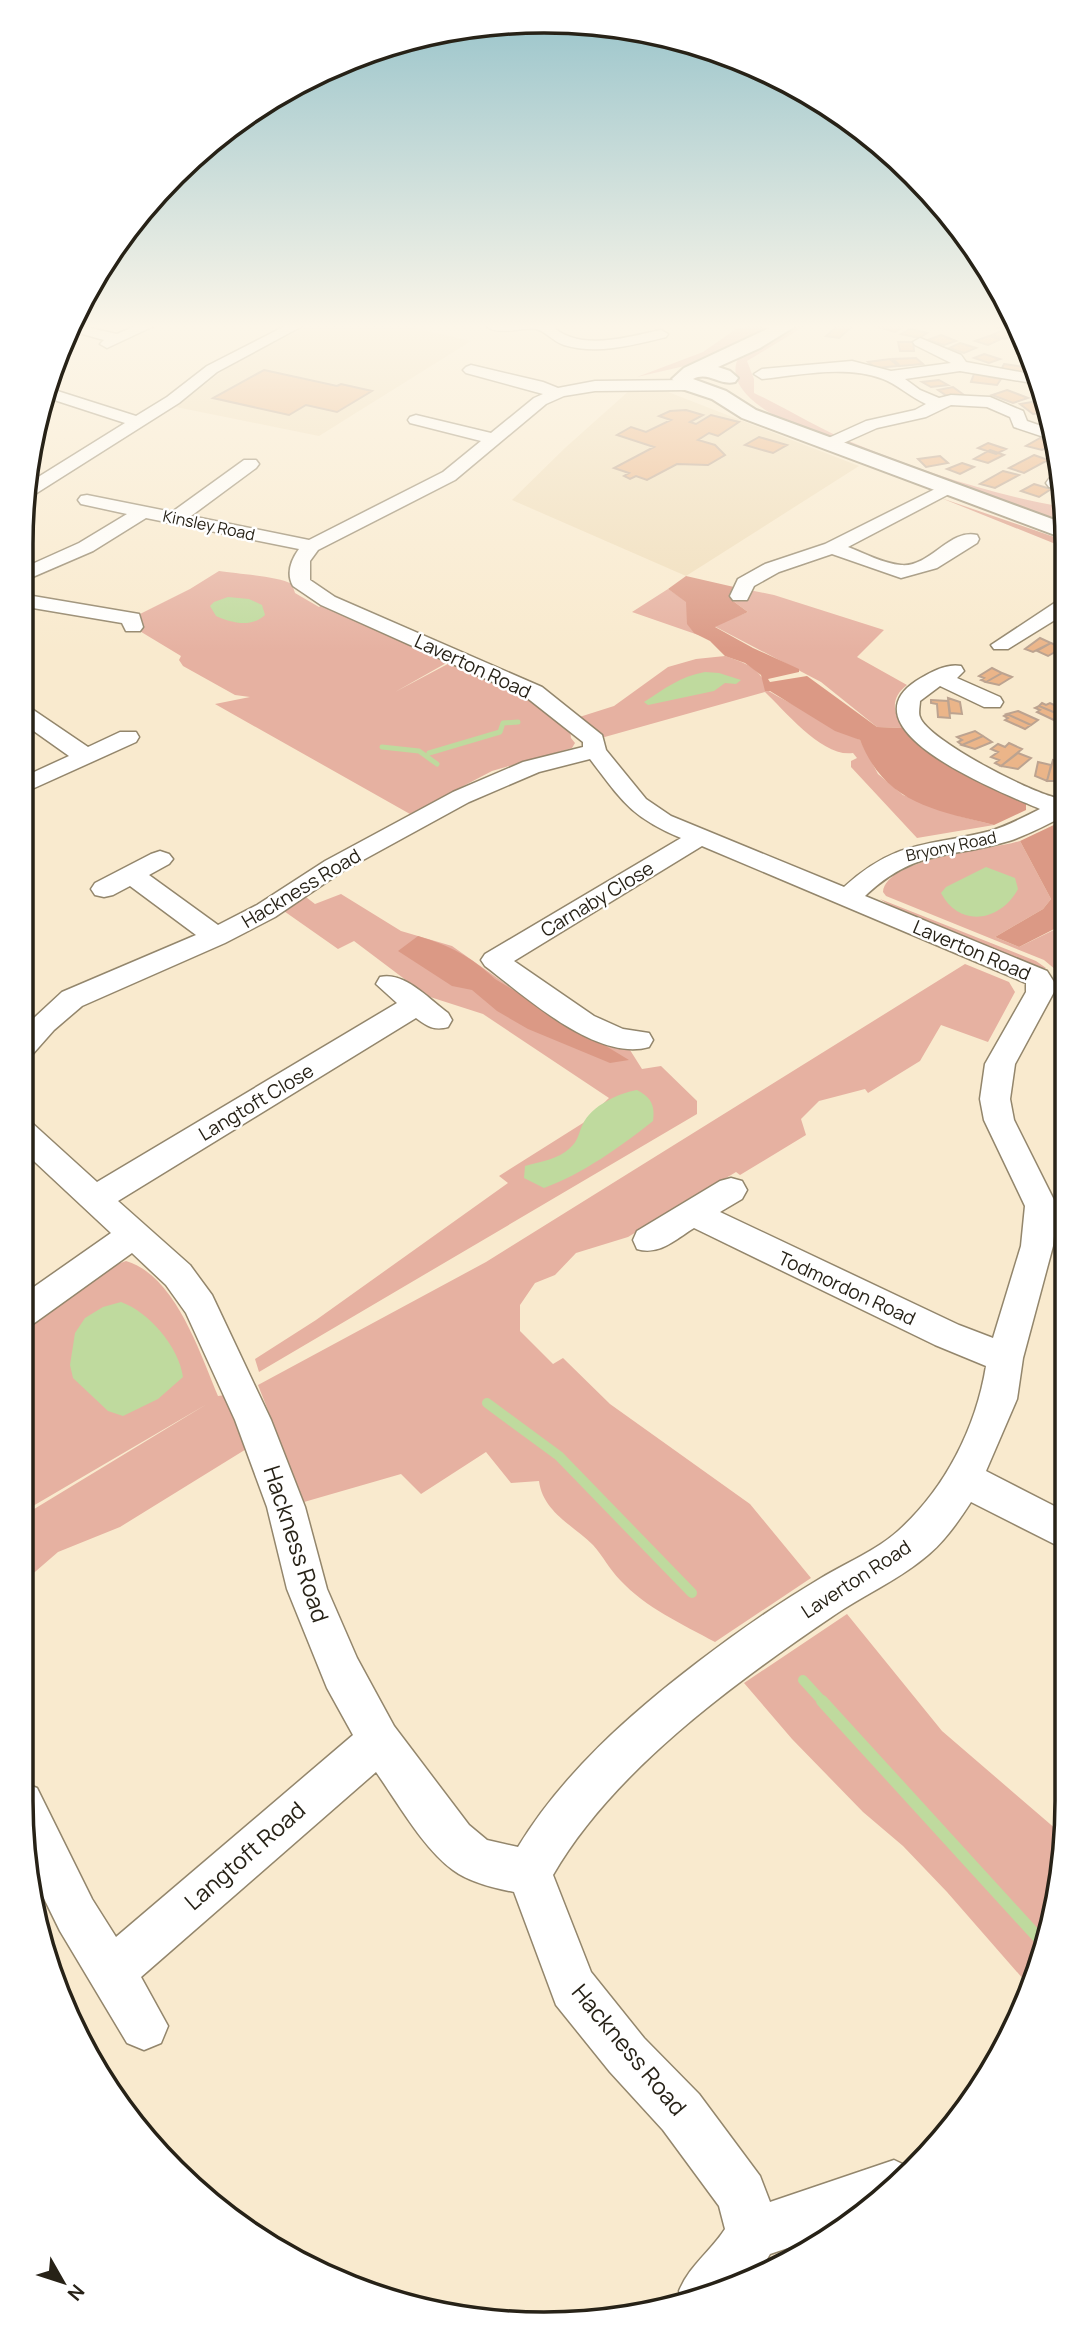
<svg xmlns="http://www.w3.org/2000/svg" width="1088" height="2345" viewBox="0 0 1088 2345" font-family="Manrope,sans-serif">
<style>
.built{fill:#f0ddba}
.green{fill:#e6b1a1}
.forest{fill:#db9985}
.water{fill:#bfda9e}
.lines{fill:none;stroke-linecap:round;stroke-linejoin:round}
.stream-far2{stroke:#bfda9e;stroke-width:5}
.stream-far1{stroke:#bfda9e;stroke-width:10}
.stream{stroke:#bfda9e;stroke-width:12}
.building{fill:#ebb589;stroke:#bca390;stroke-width:2}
.minor-casing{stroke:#93866c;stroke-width:3}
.tertiary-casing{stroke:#93866c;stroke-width:4}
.minor{fill:#fff;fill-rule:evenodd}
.tertiary{fill:#fff;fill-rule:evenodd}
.labels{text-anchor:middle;stroke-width:5;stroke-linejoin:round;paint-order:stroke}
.far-street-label{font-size:16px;fill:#272217;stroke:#fff}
.street-label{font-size:19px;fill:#272217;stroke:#fff}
.near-street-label{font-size:23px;fill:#272217;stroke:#fff}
.rim{fill:none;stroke:#272217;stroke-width:3.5}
</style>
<rect width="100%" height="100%" fill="#f9eace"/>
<path class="built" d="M313 324H397L471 341 319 436 176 407 231 364Z
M631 389 663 390 859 466 686 576 512 500 565 448Z"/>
<path class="green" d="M756 324H808L747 361 754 379V393C788 409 820 430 856 444 922 471 992 495 1063 507V523L783 420C759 408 721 383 741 353L637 377 703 352 736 329Z
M219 571C238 574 277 576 292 584L295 593 319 607 328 601 457 657 395 692 459 658 569 720 571 738 575 743 572 748 492 771 410 814 215 704 250 697 235 695 183 666 179 660 181 656 133 627 132 618 190 589Z
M734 587 774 595 884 630 857 657 907 685C890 698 893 712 903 728L877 727 821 682 714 626 748 612 733 601Z
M668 589 686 601 707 638 632 612Z
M725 656C745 663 762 668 767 690L777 696 860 740 878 774 903 795 959 816 994 825 917 838 851 767V761L857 758 853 753C823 758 785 711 765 692L594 740 570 720 614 706 668 667 696 659Z
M1020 841 1051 899 1043 909 995 937 1019 947 1064 925V966L1056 970 1044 960 886 896 883 892C887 857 992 850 1020 841Z
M302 894 315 904 341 894 401 931 452 946 524 997 580 1031 630 1050 642 1069 661 1066 697 1101V1114L259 1372 255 1359 316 1320 508 1183 499 1176 583 1123 609 1098 483 1014 427 996 354 941 338 949 281 909Z
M880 899 1036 961 1046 968 1043 969 896 909Z
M965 964 1009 982 1015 992 988 1042 941 1025 920 1061 868 1093 865 1089 819 1101 801 1119 806 1135 740 1175 736 1172 628 1237 576 1253 555 1275 535 1283 520 1305V1331L553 1364 563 1358 610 1404 750 1504 811 1578 715 1642C682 1624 646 1608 620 1580 610 1570 603 1556 593 1545 573 1525 543 1512 539 1481L511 1483 486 1452 421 1494 401 1474 304 1502 258 1385 486 1262Z
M126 1261C175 1275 200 1353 218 1396L241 1393 261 1440 120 1527 58 1552 21 1584V1517L207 1404 21 1513V1327L109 1267Z
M847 1614 942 1731 1064 1836 1057 1903 1031 1988 947 1892 903 1846 863 1812 792 1739 744 1683Z"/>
<path class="forest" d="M941 498 1063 540V547Z
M686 576 734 587 733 601 748 612 715 627 753 648 799 669V672L768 679 770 682 807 676 877 727 903 728C928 762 988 782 1026 801V810L994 825C934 810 885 803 860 740L835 731 770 691H765L761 675 745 663 725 656 710 641 694 633 687 624 686 602 668 589Z
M1058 823 1064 825V924L1019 947 995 937 1043 909 1051 899 1020 841Z
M418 936C451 946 470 956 495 979L629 1060 610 1063 528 1029 497 1011 472 990 452 986 398 951Z"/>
<path class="water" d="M228 597 249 599 262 605 265 615C251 628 232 623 216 616L210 606 214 602Z
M705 672 719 673 741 680 736 684 725 683 714 691 648 705 644 702C664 689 681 676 705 672Z
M986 867 1015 878 1018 889C1001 921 960 929 941 893L946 887Z
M637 1090C652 1098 655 1106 653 1121 623 1145 581 1175 544 1188L524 1178 525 1166C539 1162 559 1159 570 1148 579 1140 578 1133 583 1124 591 1106 619 1093 637 1090Z
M121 1302C149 1312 179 1347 183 1377L158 1399 123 1416 108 1411 73 1378 70 1365 75 1333 85 1318 103 1307Z"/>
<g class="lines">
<path class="stream-far2" d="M382 747 419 751 437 764
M429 753 500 732 503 723 518 722"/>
<path class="stream-far1" d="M487 1403 559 1456 692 1593
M803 1680 824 1703"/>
<path class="stream" d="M822 1701 1044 1944"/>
</g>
<path class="building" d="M840 324H855L839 338 826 336Z
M884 324H898L906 325 895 332 878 327Z
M910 329 927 333 919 338 901 334Z
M1005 329 1018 333 1005 339 992 335Z
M941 335 956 341 944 345 928 340Z
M989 336 1001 339 988 345 975 341Z
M898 342H913L914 351H900Z
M960 343 976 348 964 353 949 348Z
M984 354 1000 359 989 363 974 358Z
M916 358 923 364 900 366 893 359Z
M890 359 898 366 876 368 868 362Z
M1004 364 1025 367 1023 373 1001 370Z
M264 370 337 386 341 384 372 391 337 412 306 405 289 415 213 398Z
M974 374 1001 379 997 385 971 382Z
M939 380 948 385 931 387 922 382Z
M953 387 964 395 950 398 938 390Z
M1007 390 1028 398 1013 403 992 395Z
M1037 401 1044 406 1046 412 1033 414 1020 404Z
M686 410 703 415 690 422 696 424 711 415 739 422 718 436 709 433 698 440 715 445 725 455 708 465 677 464 647 480 636 476 630 479 624 476 629 473 614 468 654 447 617 435 631 427 646 432 671 420 659 416 670 411Z
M759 437 787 445 773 453 745 445Z
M1040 438 1054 444 1042 450 1026 446Z
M988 443 1006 449 996 454 978 448Z
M990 450 1004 455 988 463 974 459Z
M1034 455 1048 460 1024 473 1009 468Z
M940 456 948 463 926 467 918 459Z
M962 463 974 467 960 474 947 469Z
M1003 471 1019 475 995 488 980 484Z
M1034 484 1051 489 1039 497 1021 491Z
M1040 638 1051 643 1033 652 1025 649Z
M1051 643 1062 648 1048 656 1037 651Z
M992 668 1002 673 986 682 981 680 984 678 979 676Z
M1002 673 1012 677 999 685 986 682Z
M948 698 960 702 962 714 950 713Z
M931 700 948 701 950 718 938 717 937 704 931 703Z
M1042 703 1046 705 1050 703 1063 709V716L1039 706Z
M1039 706 1063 716 1056 721 1037 712 1040 710 1035 708Z
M1018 711 1038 720 1031 725 1007 714Z
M1007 714 1031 725 1025 729 1005 720 1008 718 1004 716Z
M975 731 983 736 962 745 958 742 962 740 957 737Z
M983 736 992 742 975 749 962 745Z
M1009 743 1022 749 1001 766 995 763 999 760 991 757 998 752 991 749 998 744 1005 747Z
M1018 753 1031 758 1018 769 1001 766Z
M1053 760 1063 762 1061 781H1047Z
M1038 762 1051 765 1047 781 1035 776Z"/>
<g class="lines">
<g class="minor-casing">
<path id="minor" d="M72 324 117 334 140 324H158L107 348 100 344 104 340 68 330Z
M289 324H306L217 372 179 403 32 496 26 497 27 484 125 423 45 397 48 388 136 416 167 397 207 366Z
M483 324H550C577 353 627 337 661 330L668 334 666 337C634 345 597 355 564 345 554 342 544 330 536 329 519 327 497 337 483 324Z
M759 324H788L791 327 784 331 761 327Z
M996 324H1015L1019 330 998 327Z
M920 338 961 355 966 362 1036 375 1038 384 960 371 905 379 920 390 939 398 951 395 990 397 1023 411 1027 421 1050 429 1053 440 1014 427 1010 417 987 407 951 405 926 417 877 428 830 449 824 448 822 444 824 440 866 421 915 410 926 404C910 397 897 384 883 379 845 365 801 375 762 379L754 374 762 369 852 361 891 371 951 363 915 345 913 342Z
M471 365 543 382 558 388 595 381 689 380 697 385 689 390 595 391 564 396 546 404 455 480 318 550 310 561V580L335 597 542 687 602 735 606 750 646 799 671 816 844 887C897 839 927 847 990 831 1007 826 1024 817 1040 809 1008 795 841 731 916 681 929 673 946 663 961 666L964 671 957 678 1000 697 1003 702 1000 707H984L940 686 920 701C920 705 918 713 920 717 927 740 1041 799 1064 799V816C1046 825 1028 835 1009 841 949 859 916 848 865 896L1047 971 1054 982V992L1015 1064 1010 1099 1014 1120 1057 1206 1053 1246 1023 1358 1017 1399 986 1471 1066 1512V1550L971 1502C958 1522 943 1544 923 1559 896 1581 862 1596 833 1616 734 1683 613 1771 553 1875L591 1972 644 2038 699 2094 760 2176 770 2202 894 2160 913 2169 862 2216 838 2231 770 2254 757 2276 682 2298 679 2291C689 2266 710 2252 725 2229L719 2206 663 2130 610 2072 556 2005 514 1892C493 1888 469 1882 453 1870 423 1848 398 1803 376 1772L141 1977 168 2026 161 2043 144 2050 127 2043 60 1931 34 1878 21 1801V1782L37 1788 92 1899 116 1937 353 1735 327 1688 287 1589 267 1507 235 1420 186 1313 166 1285 132 1253 33 1324 21 1328V1296L111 1233 21 1149V1120L32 1123 97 1182 397 1003 376 984 380 977C404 971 429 999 448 1013L452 1020 448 1027C434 1031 427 1026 416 1018L118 1201 190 1265 212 1295 271 1420 305 1507 327 1589 357 1658 394 1726 469 1825 487 1840 518 1847C563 1773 630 1714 698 1662 737 1632 779 1603 821 1578 846 1563 877 1550 898 1531 945 1489 976 1428 986 1366L935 1345 694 1228C676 1239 659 1256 637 1249L633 1240 637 1231 720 1181 731 1178 742 1181 747 1190 742 1199 720 1212 959 1325 993 1338 1021 1246 1025 1206 984 1120 980 1099 985 1064 1026 992V983L702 846 514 961 594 1016 623 1029 649 1033 653 1040 649 1047C596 1062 525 996 485 966L481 960 485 954 681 838C631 817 622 801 590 759L539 772 469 802 343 871 275 917 225 943 82 1006 54 1030 31 1056 21 1059V1030L62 992 196 935 130 886 113 895 104 897 95 895 91 889 95 883 151 854 160 851 169 854 173 859 169 864 149 875 218 925 257 905 325 861 453 792 523 762 583 747V742L526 697 321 605 293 586C286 574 291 560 299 549L146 518 93 551 21 582V569L79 543 127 514 81 504 78 500 81 496 87 495 172 512 244 460H256L259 464 256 468 191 516 309 540 443 472 481 441 410 423 408 420 410 417 416 415 491 433 534 398 543 394 466 373 463 370 466 367Z
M1061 470 1063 485 1055 488 1049 487 1046 483C1050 477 1054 472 1061 470Z
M945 484 951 485 954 489 951 493 848 547C864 553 884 564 901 565 929 568 950 528 977 535L979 539 977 543 937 568 901 578 832 554 779 572 754 586 747 600H733L730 596 738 579 765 564 825 544Z
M21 594 139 614 143 627 140 631H126L122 623 21 606Z
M1063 600V615L1008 649H994L991 645 1056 602Z
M21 705 29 707 88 747 120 732H136L139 737 136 742 21 794V778L69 756 21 722Z"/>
</g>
<g class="tertiary-casing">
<path id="tertiary" d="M778 324H799L760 348 718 367 730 371 738 378 735 382C719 386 709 371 693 379L726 391 756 410 1063 523V538L742 418 712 399 682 389 672 379 684 368Z"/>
</g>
<use href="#minor" class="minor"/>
<use href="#tertiary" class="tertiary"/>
</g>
<linearGradient id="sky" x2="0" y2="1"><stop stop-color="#97c3ca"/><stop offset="0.5" stop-color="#fcf6e9"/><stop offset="1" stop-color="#fcf6e9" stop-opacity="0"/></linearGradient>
<rect width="1088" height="652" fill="url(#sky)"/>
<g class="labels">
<g class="far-street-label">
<text transform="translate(209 525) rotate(12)" y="6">Kinsley Road</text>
<text transform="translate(951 846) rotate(-12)" y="6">Bryony Road</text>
</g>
<g class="street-label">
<text transform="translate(473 666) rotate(25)" y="7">Laverton Road</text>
<text transform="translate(301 888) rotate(-31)" y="7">Hackness Road</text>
<text transform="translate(597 899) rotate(-31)" y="7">Carnaby Close</text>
<text transform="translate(972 950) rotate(23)" y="7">Laverton Road</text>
<text transform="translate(256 1102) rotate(-31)" y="7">Langtoft Close</text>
<text transform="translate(847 1288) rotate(25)" y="7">Todmordon Road</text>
<text transform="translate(856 1579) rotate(-33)" y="7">Laverton Road</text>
</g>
<g class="near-street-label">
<text transform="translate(296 1544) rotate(72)" y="8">Hackness Road</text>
<text transform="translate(245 1856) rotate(-41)" y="8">Langtoft Road</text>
<text transform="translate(629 2050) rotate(50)" y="8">Hackness Road</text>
</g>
</g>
<path d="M0 0H1088V2345H0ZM544 33H544A511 511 0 0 1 1055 544V1801A511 511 0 0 1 544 2312H544A511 511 0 0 1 33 1801V544A511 511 0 0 1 544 33Z" fill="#fff" fill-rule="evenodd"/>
<path class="rim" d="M544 33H544A511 511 0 0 1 1055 544V1801A511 511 0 0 1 544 2312H544A511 511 0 0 1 33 1801V544A511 511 0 0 1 544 33Z"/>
<g transform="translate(63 2282) rotate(129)" stroke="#ffffff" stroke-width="5" paint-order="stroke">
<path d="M0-5L12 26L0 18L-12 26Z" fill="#272217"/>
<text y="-10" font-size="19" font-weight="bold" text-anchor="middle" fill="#272217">N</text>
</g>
</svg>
